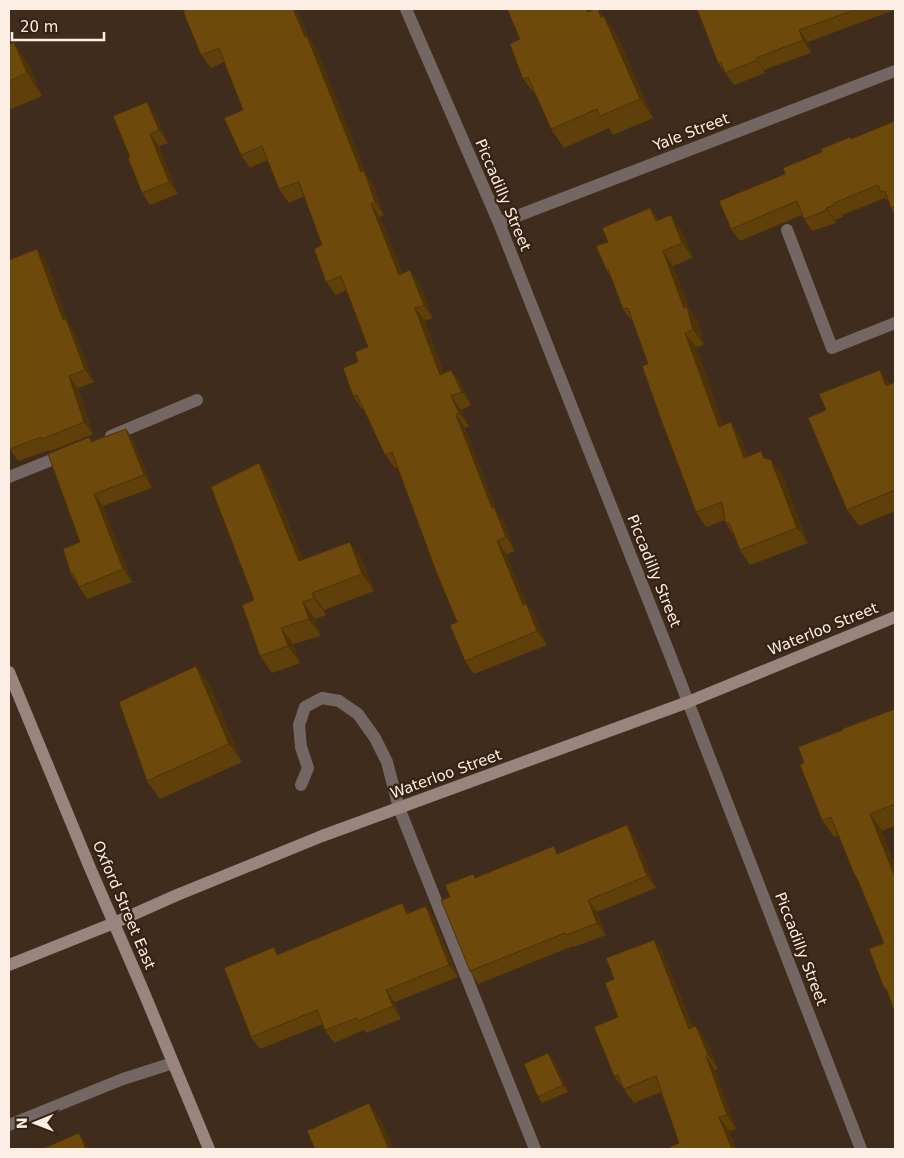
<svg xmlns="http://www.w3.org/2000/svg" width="904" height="1158" viewBox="0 0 904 1158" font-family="'DejaVu Sans',sans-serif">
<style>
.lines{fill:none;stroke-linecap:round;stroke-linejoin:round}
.lane{stroke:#746763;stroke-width:12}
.street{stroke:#746763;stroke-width:12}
.secondary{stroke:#99847e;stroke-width:12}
.wall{fill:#5f3f0a}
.shaded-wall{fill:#4d3308}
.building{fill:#6e490c;stroke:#4d3308}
.labels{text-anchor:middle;stroke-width:4.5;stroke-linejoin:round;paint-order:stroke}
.street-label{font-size:15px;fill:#fceee4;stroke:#352213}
</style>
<rect width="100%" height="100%" fill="#402c1c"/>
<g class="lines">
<path class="lane" d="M787 230 832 348 895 323
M111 436 197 400
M9 477 64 455
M301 785 308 768 301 747 299 725 305 707 322 698 339 701 358 714 375 738 387 762 399 808 535 1149
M9 1125 123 1079 173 1063"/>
<path class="street" d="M406 9 499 223 668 650 861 1149
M499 223 895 71"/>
<path class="secondary" d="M9 672 90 868 142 988 209 1149
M9 965 114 923 177 895 322 836 688 702 895 617"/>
</g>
<path class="wall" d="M188 9 309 38 317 49 366 174 373 184 384 215 380 217 402 273 410 270 420 284 433 318 425 321 444 374 451 370 461 383 471 405 461 410 469 426 465 428 497 512 504 521 515 551 506 554 526 603 535 616 547 645 474 674 465 661 457 622 397 467 395 468 385 455 364 409H362L353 396 358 362 368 347 347 290 336 295 326 282 322 245 305 196 289 203 279 189 268 160 250 168 241 155 243 110 224 62 211 68 201 55Z
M507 9H592L593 10 598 9 617 35 653 118 613 135 609 128 564 148 551 129 537 97 523 79 520 39Z
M697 9H894V10L808 42 811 53 764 70 765 73 734 85 718 63Z
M9 45 29 65 42 96 9 110Z
M155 114 168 143 159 146 178 194 150 205 142 193 130 157Z
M895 121V214L891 208 890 204 885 198 842 215 843 217 835 220 836 223 812 231 804 219 802 215 740 241 731 229 785 174 822 152 851 139Z
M650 208 659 220 671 215 681 230 693 258 673 266 690 310 698 321 704 345 696 347 723 425 741 437 748 456 766 459 782 474 808 543 750 565 740 550 734 535 725 522V520L706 527 696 512 648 364 634 324 623 309 611 277 606 269 608 242Z
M37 249 46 262 69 324 74 331 94 382 78 388 93 434 51 451 49 450 18 461 10 449Z
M895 382V511L859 526 847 510 890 384Z
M126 429 134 441 152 488 103 506 132 582 87 599 71 574 80 542 89 437 92 441Z
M259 463 270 480 303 559H362L374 591 324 610 326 615 315 619 321 636 293 644 300 663 272 673 260 656 254 600Z
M209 683 242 762 160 799 147 781Z
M895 709V826L882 831 888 993 884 988V943L858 880 855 876 839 836 834 837 822 820 804 763 843 730Z
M636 838 656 888 597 912 606 935 574 947 573 946 478 984 470 971 450 897 473 874 476 878 559 853Z
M402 903 410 913 426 906 434 919 458 977 395 1002 401 1019 366 1033 364 1030 334 1043 325 1030 323 1024 260 1049 251 1037 279 954Z
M654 940 663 954 693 1027 696 1026 706 1040 718 1069 715 1070 736 1129 729 1131 736 1149H671L679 1143 661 1092 634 1103 614 1076 618 1017 614 979Z
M553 1059 568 1092 542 1103 538 1097Z"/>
<path class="shaded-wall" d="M293 9H297L309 38 317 49 366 174 373 184 384 215 375 202 361 172Z
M586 9H592L601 30 588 12Z
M598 9 606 20 604 16 617 35 653 118 640 99 601 18Z
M799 30 808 42 811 53 803 40Z
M14 42 29 65 42 96 27 73Z
M756 58 764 70 765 73 757 60Z
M147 102 155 114 168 143 159 130Z
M150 134 159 146 178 194 169 182Z
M371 204 380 217 408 288 399 275Z
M650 208 661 223 656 221Z
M826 208 835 220 836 223 827 210Z
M671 215 681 230 693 258 682 243Z
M37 249 46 262 69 324 74 331 94 382 85 370 63 320Z
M663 251 673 266 690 310 698 321 704 345 693 330 684 308Z
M410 270 420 284 433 318 424 305Z
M415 308 425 321 450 388 440 375Z
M685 333 696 347 729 441 719 427Z
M451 370 461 383 471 405 462 392Z
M880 370 891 386H886Z
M69 376 78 388 93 434 84 422Z
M451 396 461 410 469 426 459 413Z
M456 415 465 428 497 512 504 521 515 551 506 537 492 508Z
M731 422 741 437 754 473 744 458Z
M126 429 134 441 152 488 144 475Z
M771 460 782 474 808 543 797 528Z
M259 463 270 480 311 578 299 561Z
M94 494 103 506 132 582 123 569Z
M497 541 506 554 532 618 523 605Z
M350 542 362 559 374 591 362 574Z
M312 593 324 610 326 615 314 598Z
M303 602 315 619 321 636 309 619Z
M526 603 535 616 547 645 537 631Z
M281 628 293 644 300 663 288 646Z
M196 666 209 683 242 762 229 744Z
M870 814 882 831 895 864V877Z
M627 825 636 838 656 888 647 876Z
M588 900 597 912 606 935 597 923Z
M402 903 411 915 407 914Z
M426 906 434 919 458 977 449 965Z
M654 940 663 954 699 1043 689 1029Z
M386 990 395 1002 401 1019 393 1006Z
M696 1026 706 1040 718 1069 708 1055Z
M548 1053 553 1059 568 1092 563 1085Z
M706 1056 715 1070 736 1129 727 1115Z
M369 1103 382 1121 394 1149H389Z
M719 1117 729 1131 736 1149H732Z
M79 1133 90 1149H86Z"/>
<path class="building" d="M188 9H293L305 37 307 36 361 172 364 171 375 202 371 204 399 275 410 270 424 305 415 308 440 375 451 370 462 392 451 396 459 413 456 415 492 508 494 507 506 537 497 541 523 605 526 603 537 631 465 661 450 625 457 622 434 566 392 452 385 455 357 395 353 396 343 368 358 362 355 352 368 347 341 276 326 282 314 249 322 245 299 182 279 189 262 146 241 155 224 118 243 110 219 48 201 55 183 11Z
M507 9H586L588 12 595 9H598L601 18 604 16 640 99 600 116 597 109 551 129 528 77 523 79 510 44 520 39Z
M697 9H857L799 30 803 40 756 58 757 60 725 73 721 62 718 63Z
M14 42 27 73 9 81V45Z
M147 102 159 130 150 134 169 182 142 193 128 158 130 157 113 116Z
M895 121V207L891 208 885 191 881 192 878 185 834 203V205L826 208 827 210 804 219 797 201 731 229 719 201 785 174 783 168 822 152 821 149 850 137 851 139Z
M650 208 656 221 671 215 682 243 663 251 684 308 687 307 693 330 685 333 719 427 731 422 744 458 761 451 764 458 771 460 797 528 740 550 730 524 725 522 722 502 696 512 662 422 642 366 648 364 628 308 623 309 608 269H606L596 246 608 242 602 228Z
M37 249 63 320 66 319 85 370 69 376 84 422 42 439 41 437 10 449 9 445V260Z
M880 370 886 386 895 382V490L847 510 808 418 826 410 819 394Z
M126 429 144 475 94 494 123 569 79 587 73 573 71 574 63 549 80 542 48 454 89 437 91 442Z
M259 463 299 561 350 542 362 574 312 593 314 598 303 602 309 619 281 628 288 646 260 656 242 605 254 600 211 487Z
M196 666 229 744 147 781 119 702Z
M895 709V804L870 814 895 877V1013L886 988H884L869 949 884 943 856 876H855L831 817 822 820 800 765 804 763 798 747 843 730 842 729Z
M627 825 647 876 588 900 597 923 566 935 565 933 470 971 441 900 450 897 445 885 473 874 475 878 554 846 557 854Z
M402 903 407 914 426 906 449 965 386 990 393 1006 358 1021 357 1018 325 1030 317 1010 251 1037 224 968 274 947 277 955Z
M654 940 689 1029 696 1026 708 1055 706 1056 727 1115 719 1117 732 1149H671L670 1147 679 1143 656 1076 624 1089 618 1075 614 1076 594 1027 618 1017 605 983 614 979 606 958Z
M548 1053 563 1085 538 1097 524 1064Z
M369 1103 389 1149H315L307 1131Z
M79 1133 86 1149H42Z"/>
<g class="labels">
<g class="street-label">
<text transform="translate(691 132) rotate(-21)" y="5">Yale Street</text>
<text transform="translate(503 195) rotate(67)" y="5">Piccadilly Street</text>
<text transform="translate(654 571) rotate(68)" y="5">Piccadilly Street</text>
<text transform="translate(823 629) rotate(-22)" y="5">Waterloo Street</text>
<text transform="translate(446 774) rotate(-20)" y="5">Waterloo Street</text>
<text transform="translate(124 905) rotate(67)" y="5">Oxford Street East</text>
<text transform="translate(801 949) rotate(69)" y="5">Piccadilly Street</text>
</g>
</g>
<rect width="904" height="1158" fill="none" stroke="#fceee4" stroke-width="20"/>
<g transform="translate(35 1123) rotate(269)" stroke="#352213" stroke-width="4" paint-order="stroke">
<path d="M0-4L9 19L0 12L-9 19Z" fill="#fceee4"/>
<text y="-8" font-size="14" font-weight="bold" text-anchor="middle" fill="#fceee4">N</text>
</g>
<path d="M12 32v8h92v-8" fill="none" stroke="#fceee4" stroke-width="2.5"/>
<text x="20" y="32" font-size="15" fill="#fceee4" stroke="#352213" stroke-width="4" paint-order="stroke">20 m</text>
</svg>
